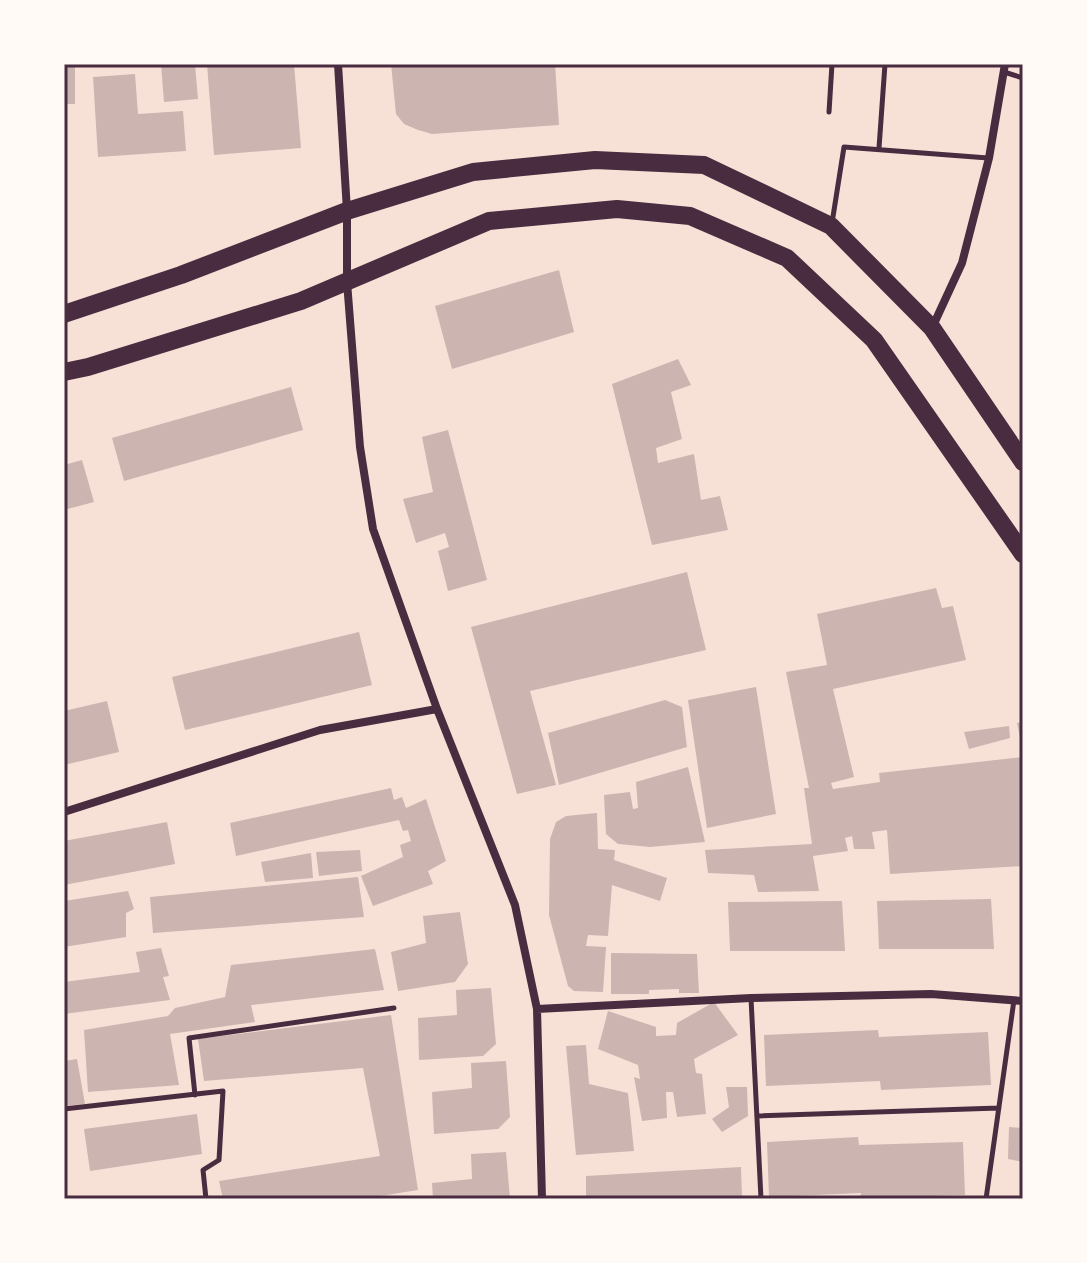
<svg xmlns="http://www.w3.org/2000/svg" width="1087" height="1263" viewBox="0 0 1087 1263" font-family="Helvetica,sans-serif">
<style>
.building{fill:#ccb4b1}
.lines{fill:none;stroke-linecap:round;stroke-linejoin:round}
.service{stroke:#4a2c40;stroke-width:5}
.minor{stroke:#4a2c40;stroke-width:8}
.primary{stroke:#4a2c40;stroke-width:18}
.neatline{fill:none;stroke:#4a2c40;stroke-width:3}
</style>
<rect width="100%" height="100%" fill="#f7e1d7"/>
<path class="building" d="M64 64H75V104H64Z
M161 64H195L198 99 164 102Z
M207 64H294L301 148 214 155Z
M391 64H555L559 125 432 134 418 130 404 124 396 114Z
M135 74 138 114 183 111 186 151 98 157 93 77Z
M559 270 574 332 452 369 435 306Z
M678 359 691 385 671 392 682 439 656 448 658 463 694 454 701 500 720 496 728 530 652 545 612 384Z
M291 387 303 430 124 481 112 438Z
M448 430 487 580 448 591 438 551 449 547 445 533 416 543 403 499 433 492 422 437Z
M82 460 94 502 64 510V465Z
M687 572 706 650 530 691 556 785 517 794 471 627Z
M936 588 942 608 953 606 966 660 833 689 854 777 831 783 833 789 880 782 879 773 1023 757V866L890 874 887 830 872 832 875 849H854L852 836 845 838 848 851 813 856 819 891 758 892 754 875 708 873 705 850 812 844 804 788H809L786 672 827 665 817 614Z
M359 632 372 685 185 730 172 677Z
M756 687 776 814 707 828 688 700Z
M665 700 682 707 687 747 559 785 548 733Z
M107 701 119 752 64 765V711Z
M1023 722V746L1022 747 1017 723Z
M1009 726 1010 738 969 749 964 732Z
M688 767 705 842 650 847 618 844 606 834 604 795 630 792 633 809 638 808 636 782Z
M391 788 394 800 402 797 406 808 426 799 446 861 428 871 433 884 373 906 361 876 403 857 400 845 411 841 408 830 403 831 399 820 236 856 230 823Z
M597 813 598 849 615 850 614 860 667 878 660 901 612 885 608 936 588 935 586 946 606 947 603 992 574 991 568 986 549 915 550 839 556 822 566 816Z
M167 822 175 864 64 885V841Z
M360 850 362 871 319 876 316 852Z
M311 853 313 878 265 882 261 862Z
M358 877 364 917 153 933 150 897Z
M128 891 134 909 126 913V937L64 947V901Z
M991 899 994 949H879L877 901Z
M842 901 845 951H730L728 902Z
M460 912 468 964 455 982 398 991 391 952 426 943 423 916Z
M161 948 169 976 163 977 170 1000 64 1014V982L140 972 136 952Z
M375 949 384 990 251 1005 255 1022 170 1034 179 1085 88 1092 84 1030 168 1016 175 1008 225 997 231 965Z
M611 953 697 954 699 993H679V989L649 990V994H611Z
M491 988 496 1044 483 1056 419 1060 418 1018 457 1015 456 990Z
M714 1002 738 1035 694 1059 696 1073 702 1074 706 1114 677 1117 673 1092H666L667 1118 642 1121 634 1077 640 1079 638 1065 598 1049 608 1011 656 1027V1036L676 1035 677 1023Z
M391 1015 418 1190 362 1199H223L219 1181 380 1156 363 1068 204 1081 198 1039Z
M878 1030 879 1037 988 1032 991 1085 881 1090 880 1081 766 1086 764 1035Z
M586 1045 589 1084 628 1093 634 1151 576 1155 566 1046Z
M77 1059 85 1104 64 1106V1061Z
M506 1061 510 1117 498 1129 434 1134 432 1092 472 1088 471 1063Z
M726 1087H747L748 1116 722 1132 712 1119 729 1107Z
M197 1114 202 1154 90 1171 84 1129Z
M1009 1127 1023 1128V1162L1008 1159Z
M858 1137 859 1145 963 1142 965 1195 860 1198 861 1193 769 1197 767 1142Z
M506 1152 510 1199H433L432 1183 472 1179 471 1154Z
M741 1167 742 1199H586V1176Z"/>
<g class="lines">
<path class="service" d="M1004 72 1023 78
M829 112 832 64
M879 148 885 64
M832 223 844 147 988 158
M751 998 761 1199
M195 1095 189 1038 394 1008
M64 1109 223 1091 219 1160 203 1170 206 1199
M757 1116 999 1108
M986 1199 1014 1000"/>
<path class="minor" d="M338 64 347 211V282L360 447 373 529 437 709 515 905 537 1009 542 1199
M932 328 962 263 989 158 1005 64
M64 812 320 730 437 709
M537 1009 751 998 931 994 1023 1001"/>
<path class="primary" d="M64 314 181 275 347 211 473 172 595 160 704 165 831 226 932 328 1023 462
M64 372 88 367 301 301 489 221 617 209 690 216 787 258 874 340 1023 554"/>
</g>
<rect width="1087" height="1263" fill="none" stroke="#fffaf5" stroke-width="132"/>
<rect x="66" y="66" width="955" height="1131" class="neatline"/>
</svg>
